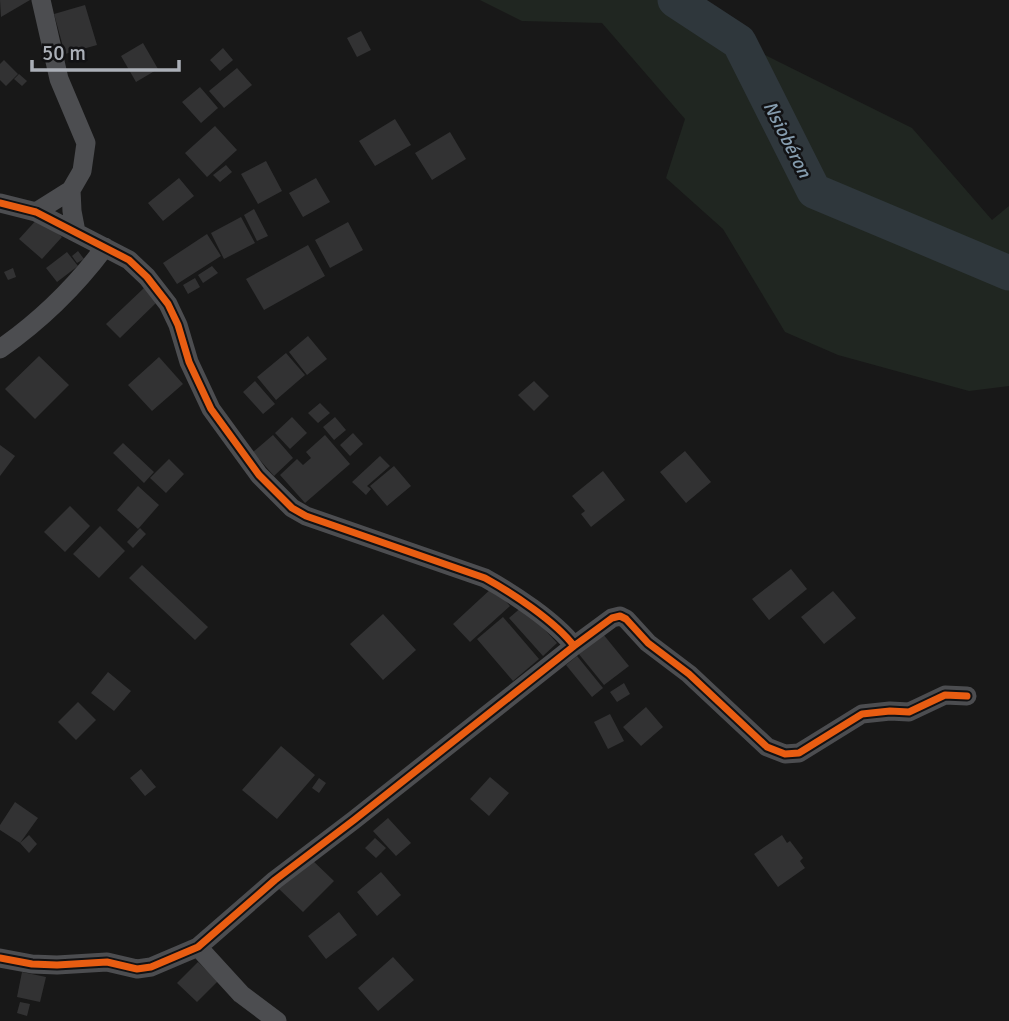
<svg xmlns="http://www.w3.org/2000/svg" width="1009" height="1021" viewBox="0 0 1009 1021" font-family="Signika,sans-serif">
<style>
.green{fill:#202621}
.lines{fill:none;stroke-linecap:round;stroke-linejoin:round}
.river{stroke:#2f373c;stroke-width:35}
.building{fill:#323233}
.street{stroke:#4c4d50;stroke-width:19}
.cycleway-casing{stroke:#121214;stroke-width:11}
.cycleway{stroke:#e95d12;stroke-width:7}
.labels{text-anchor:middle;stroke-width:5;stroke-linejoin:round;paint-order:stroke}
.water-label{font-size:19px;font-style:italic;fill:#859cae;stroke:#121214}
</style>
<rect width="100%" height="100%" fill="#181818"/>
<path class="green" d="M480 0H677L739 42 912 128 992 220 1009 206V386L969 391 838 355 785 332 723 229 666 178 685 119 602 23 522 21Z"/>
<g class="lines">
<path class="river" d="M675 0 739 42 814 191 1009 273"/>
</g>
<path class="building" d="M0 0H30L1 17Z
M85 5 97 45 65 54 54 14Z
M361 31 371 50 357 57 347 38Z
M143 43 158 69 136 82 121 56Z
M223 48 233 60 220 71 210 60Z
M4 60 18 74 6 86 0 80V64Z
M237 68 252 85 224 108 209 91Z
M19 74 27 81 22 86 14 79Z
M200 87 218 108 201 123 182 102Z
M395 119 411 145 375 166 359 141Z
M215 126 237 150 207 177 185 153Z
M450 132 466 159 432 180 415 153Z
M266 161 282 191 258 204 241 174Z
M226 165 232 172 220 182 213 175Z
M179 178 194 196 163 221 148 203Z
M316 178 330 202 303 217 289 193Z
M254 209 268 236 257 241 244 215Z
M39 217 62 237 42 259 19 239Z
M241 217 255 243 224 259 211 233Z
M348 222 363 250 330 268 315 240Z
M207 234 221 256 177 284 163 263Z
M308 245 325 276 264 310 246 279Z
M78 251 84 259 77 263 72 256Z
M67 252 78 266 57 282 46 268Z
M212 266 218 273 203 283 198 275Z
M13 268 16 277 8 280 4 272Z
M195 278 200 287 188 294 183 285Z
M144 288 158 301 120 338 106 324Z
M308 336 327 359 307 375 289 352Z
M286 353 305 375 276 400 257 377Z
M39 356 69 385 35 419 5 389Z
M159 357 183 384 152 411 128 385Z
M255 381 275 404 263 414 243 392Z
M534 381 549 396 534 411 518 395Z
M320 403 330 413 318 423 308 413Z
M292 417 307 433 290 449 275 433Z
M335 417 346 430 334 440 323 427Z
M353 433 363 444 350 456 340 445Z
M273 435 293 458 274 476 253 452Z
M325 435 350 464 305 503 280 475 297 459 303 465 311 458 306 452Z
M123 443 154 472 144 483 113 453Z
M0 445 15 456 0 476Z
M685 451 711 482 686 503 660 472Z
M380 456 390 466 367 486 371 489 366 495 352 482Z
M169 459 184 474 166 493 150 478Z
M394 466 411 486 387 506 370 486Z
M603 471 625 500 591 527 581 514 585 511 572 496Z
M138 486 159 505 138 529 117 510Z
M70 506 90 526 65 552 44 532Z
M100 526 125 551 99 578 73 554Z
M140 528 146 534 133 548 127 542Z
M142 565 208 627 195 640 129 578Z
M791 569 807 589 769 620 752 599Z
M493 587 510 606 470 642 453 624Z
M833 591 856 618 824 644 801 617Z
M523 606 557 643 543 656 509 618Z
M383 614 416 650 383 680 350 644Z
M503 617 539 659 513 681 477 639Z
M603 634 629 666 604 685 578 653Z
M577 656 603 688 592 697 566 665Z
M108 672 131 691 114 711 91 693Z
M624 683 630 694 617 702 610 692Z
M78 702 96 720 76 740 58 722Z
M646 707 663 727 641 746 623 727Z
M610 714 624 741 608 749 594 722Z
M281 746 315 775 277 819 242 790Z
M141 769 156 787 145 796 130 778Z
M490 777 509 793 489 816 470 799Z
M319 778 326 783 319 793 312 788Z
M15 802 38 818 20 843 0 830V825Z
M388 818 411 843 396 856 373 831Z
M29 835 37 844 29 853 20 843Z
M782 835 787 843 790 841 803 858 800 861 805 868 778 887 754 854Z
M375 838 386 848 376 858 365 848Z
M309 857 334 881 303 912 278 888Z
M381 872 401 895 377 916 357 892Z
M339 912 357 935 326 959 308 936Z
M393 957 414 980 378 1011 358 988Z
M198 962 218 981 197 1002 177 983Z
M22 972 46 977 40 1002 17 997Z
M20 1002 30 1004 27 1016 17 1013Z"/>
<g class="lines">
<path class="street" d="M41 0 59 79 86 143 82 171 71 190 72 211 76 232
M0 203 36 212 129 260 147 277 168 304 178 325 189 362 211 409 259 475 292 508 306 516 485 578C512 593 555 621 574 646L612 618 620 616 626 619 648 643 689 674 767 747 785 754 799 753 862 714 890 711 909 712 945 695 967 696
M36 212 71 190
M0 349C40 321 76 286 105 247
M198 947 241 994 277 1021
M0 958 32 964 57 965 107 962 137 969 151 967 198 947 275 880 354 820 574 646"/>
<g class="cycleway-casing">
<path id="cycleway" d="M0 203 36 212 129 260 147 277 168 304 178 325 189 362 211 409 259 475 292 508 306 516 485 578C512 593 555 621 574 646L612 618 620 616 626 619 648 643 689 674 767 747 785 754 799 753 862 714 890 711 909 712 945 695 967 696
M0 958 32 964 57 965 107 962 137 969 151 967 198 947 275 880 354 820 574 646"/>
</g>
<use href="#cycleway" class="cycleway"/>
</g>
<g class="labels">
<g class="water-label">
<text transform="translate(788 139) rotate(63)" y="7">Nsiobéron</text>
</g>
</g>
<path d="M32 60v10h147v-10" fill="none" stroke="#aaafb7" stroke-width="3.5"/>
<text x="42" y="60" font-size="21" fill="#aaafb7" stroke="#121214" stroke-width="5" paint-order="stroke">50 m</text>
</svg>
